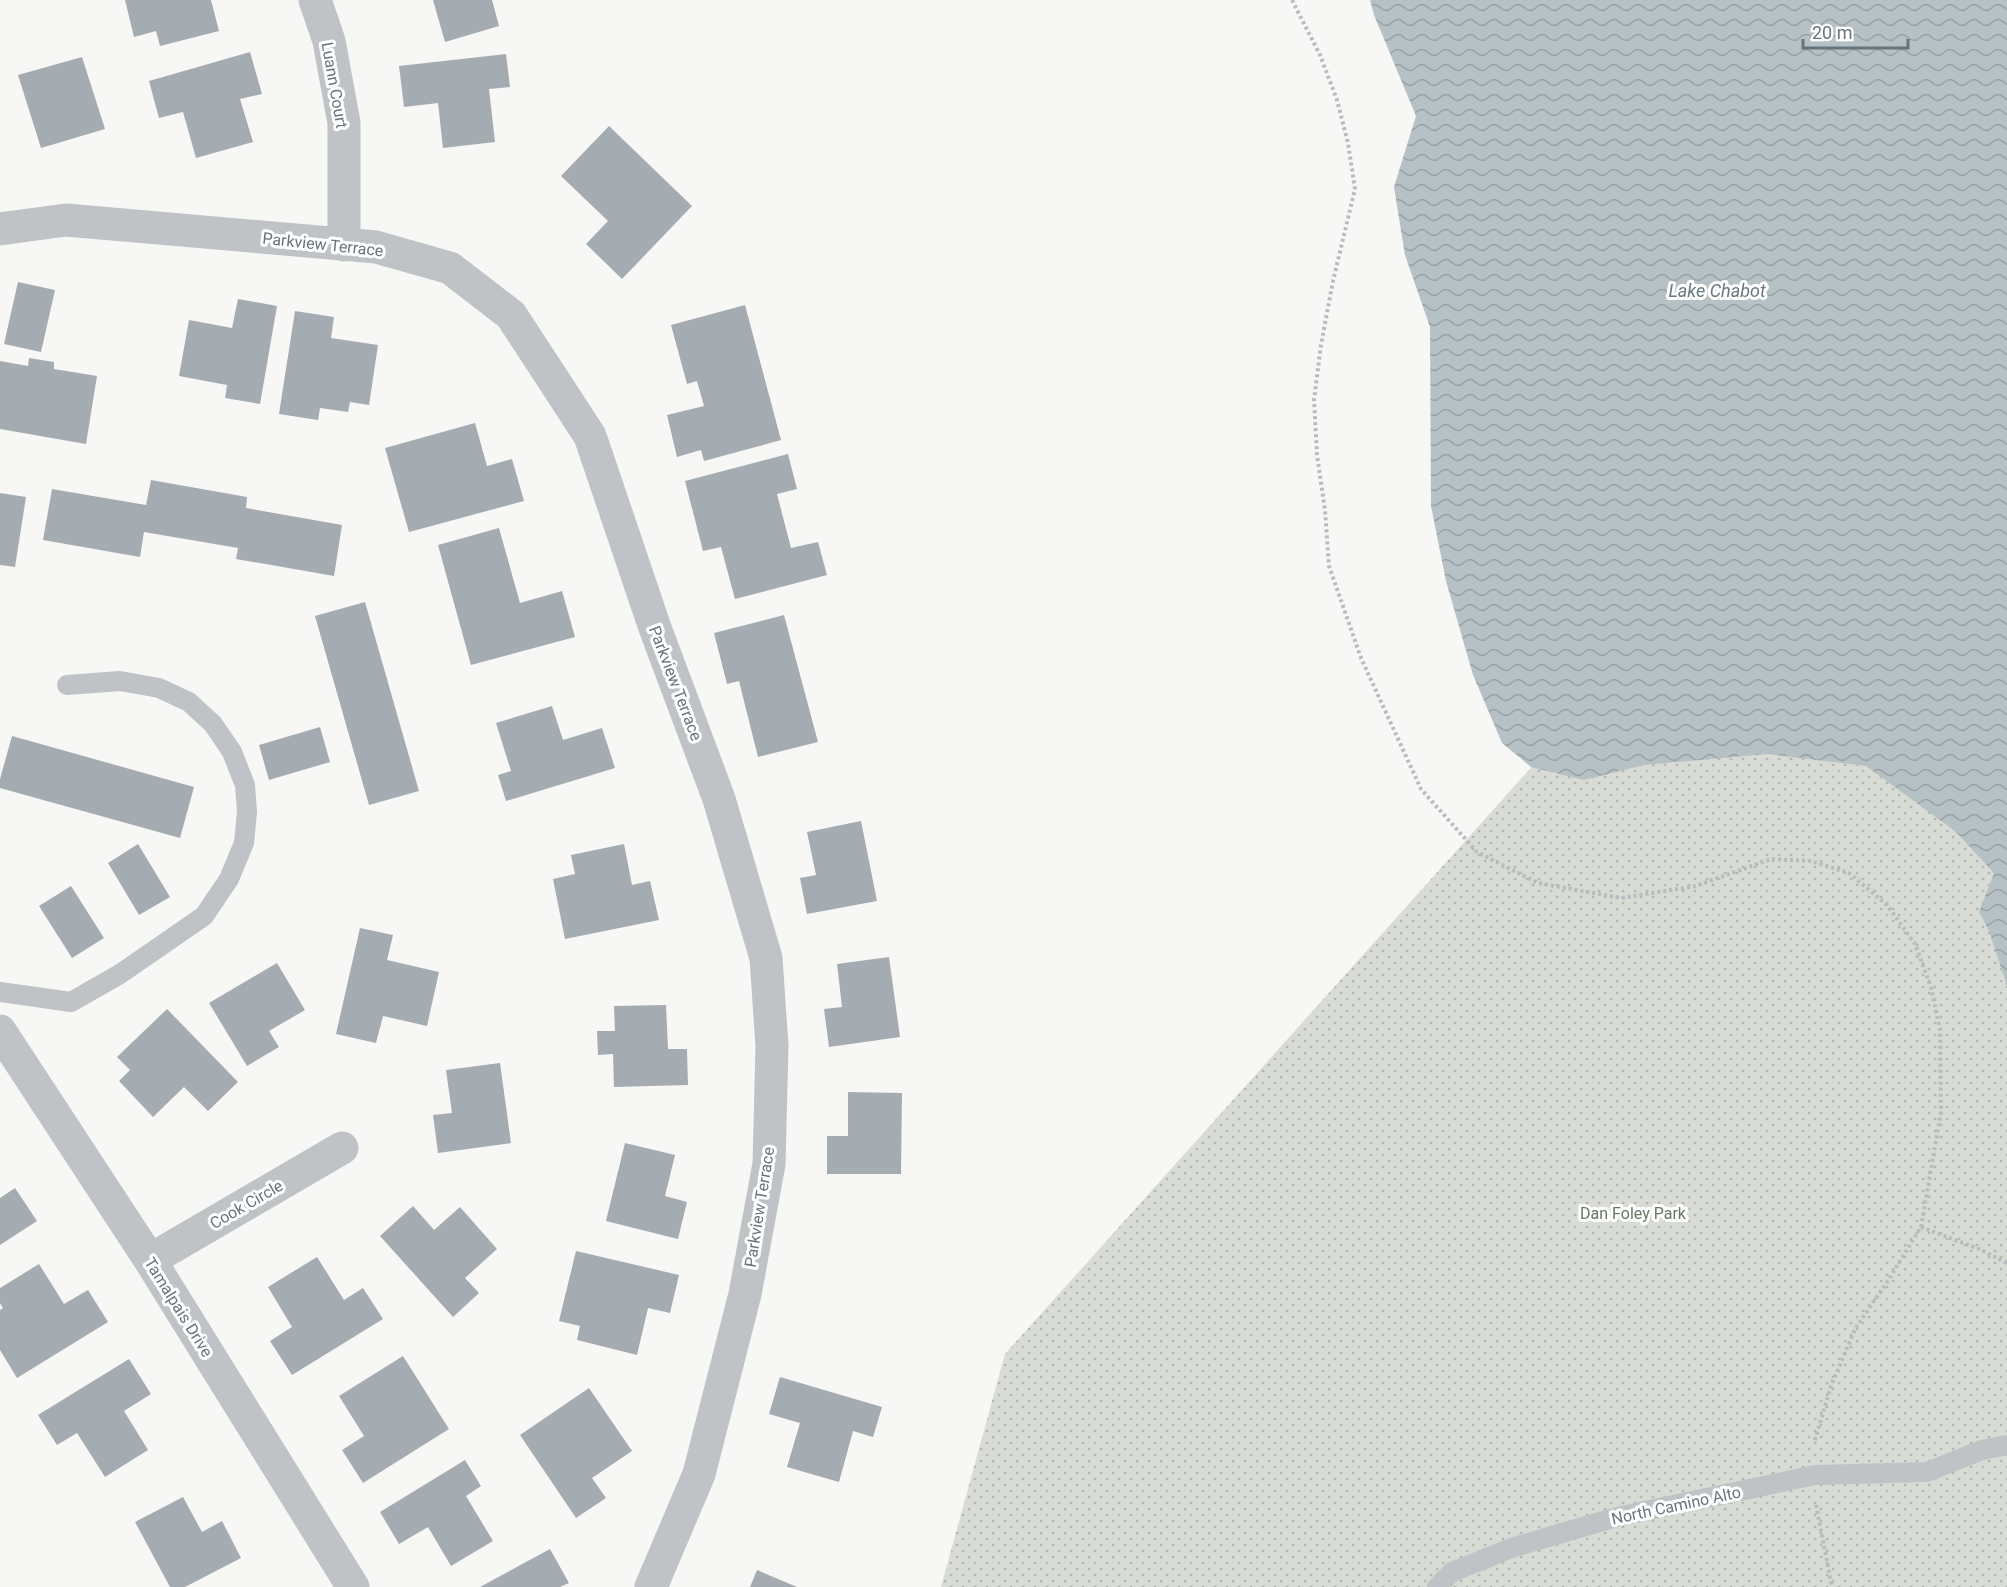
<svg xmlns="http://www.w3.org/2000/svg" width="2007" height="1587" viewBox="0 0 2007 1587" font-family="Roboto,sans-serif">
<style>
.park{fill:url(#park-dots)}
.water{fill:url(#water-waves)}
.building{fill:#a5acb1}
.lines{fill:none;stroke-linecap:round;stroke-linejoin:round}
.path{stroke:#b9bcbe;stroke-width:4;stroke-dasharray:3 3;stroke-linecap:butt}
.lane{stroke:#bfc3c6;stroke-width:20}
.street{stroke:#bfc3c6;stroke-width:33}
.labels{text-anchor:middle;stroke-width:6;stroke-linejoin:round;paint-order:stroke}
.street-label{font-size:16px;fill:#66747d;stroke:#fff}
.park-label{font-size:16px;fill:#687664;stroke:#fff}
.water-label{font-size:18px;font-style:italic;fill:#66797f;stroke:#fff}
</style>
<defs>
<pattern id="park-dots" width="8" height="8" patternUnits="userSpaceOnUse" patternTransform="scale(1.5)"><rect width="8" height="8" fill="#d8dcd5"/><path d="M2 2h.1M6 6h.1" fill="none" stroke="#b3b7b2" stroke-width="1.8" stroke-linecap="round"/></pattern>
<pattern id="water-waves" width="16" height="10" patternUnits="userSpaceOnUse" patternTransform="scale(1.5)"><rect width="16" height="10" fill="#b6c1c5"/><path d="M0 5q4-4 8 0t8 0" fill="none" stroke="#98a1a5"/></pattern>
</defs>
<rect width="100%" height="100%" fill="#f7f7f5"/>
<path class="park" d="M1720 557 2007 746V1587H941L1005 1354Z"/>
<path class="water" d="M1370 0H2007V986L1989 931 1979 912 1994 873 1955 831 1866 766 1767 754 1644 765 1584 780 1531 767 1502 743 1473 675 1446 581 1431 506 1430 327 1405 255 1394 187 1416 116 1374 15Z"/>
<path class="building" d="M125 0H211L219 31 160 46 156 31 134 37Z
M433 0H492L499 26 445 42Z
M250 52 262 94 240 99 253 142 196 158 183 112 159 118 149 81Z
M506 54 510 87 489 89 495 142 443 148 438 103 404 107 399 66Z
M82 57 105 129 41 148 18 75Z
M609 126 692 206 622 279 586 244 608 221 561 176Z
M18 282 55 290 41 352 4 344Z
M238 299 277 306 260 404 225 398 227 385 179 376 189 320 232 328Z
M745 305 781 440 704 461 701 450 677 457 667 415 704 406 697 381 687 384 671 325Z
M295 311 334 317 331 338 378 345 369 405 350 402 348 412 320 408 318 420 279 414Z
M29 358 54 362V369L97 376 86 444 0 429V361L28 366Z
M475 423 487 466 512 459 524 501 409 532 385 448Z
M788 454 797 489 777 494 791 548 818 542 827 575 735 599 721 547 703 551 685 481Z
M151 480 247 497 246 508 342 525 334 576 236 559 238 548 144 532 140 557 43 540 52 489 146 505Z
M0 493 26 497 15 567 0 565Z
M499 528 520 603 562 591 575 637 471 665 438 545Z
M365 602 419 791 369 805 315 616Z
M784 615 818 742 758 757 739 681 727 684 714 633Z
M552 706 563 740 602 728 615 768 506 801 498 775 511 771 496 723Z
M320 727 330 762 269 780 259 745Z
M12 736 194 787 180 838 0 788V779Z
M861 821 877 901 807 914 800 878 816 875 807 832Z
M138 844 170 897 139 915 108 863Z
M624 844 632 885 650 881 659 920 565 939 553 879 575 874 571 855Z
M71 886 104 938 72 958 39 906Z
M360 928 393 935 387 960 439 972 427 1026 383 1016 376 1043 336 1034Z
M889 957 900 1037 829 1047 824 1009 842 1007 837 964Z
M277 963 305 1010 269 1031 279 1047 247 1066 209 1003Z
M666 1005 668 1049H687L688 1085 614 1087 613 1054 598 1055 597 1031H615L614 1006Z
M167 1009 238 1082 208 1111 184 1087 153 1117 119 1081 130 1070 117 1057Z
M500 1063 511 1143 438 1153 433 1115 452 1113 446 1070Z
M848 1092 902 1093 901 1174H827V1136H848Z
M625 1143 675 1155 665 1196 687 1202 678 1239 606 1221Z
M15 1188 37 1221 0 1245V1198Z
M413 1206 434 1230 460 1207 497 1249 465 1278 479 1293 453 1317 380 1236Z
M576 1251 679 1275 670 1313 648 1308 637 1355 577 1340 580 1326 559 1321Z
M317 1257 344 1300 363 1288 383 1319 292 1375 270 1341 292 1327 268 1287Z
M39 1264 64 1304 88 1290 108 1322 17 1378 0 1350V1310L3 1308 0 1303V1288Z
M403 1356 449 1429 363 1483 342 1450 364 1436 339 1396Z
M129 1359 151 1394 124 1411 148 1450 105 1477 77 1433 57 1445 38 1415Z
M780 1377 882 1407 873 1437 853 1431 839 1482 787 1467 800 1423 769 1414Z
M589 1388 632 1451 592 1478 606 1498 576 1518 520 1435Z
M465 1460 481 1486 466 1496 493 1541 451 1566 428 1527 399 1544 380 1512Z
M183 1497 202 1532 222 1521 241 1558 185 1587H170L135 1522Z
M550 1549 569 1583 560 1587H480Z
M757 1570 797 1587H750Z"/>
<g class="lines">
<path class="path" d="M1292 0 1320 55 1337 100 1348 143 1355 189 1333 281 1321 345 1314 400 1317 455 1325 510 1329 566 1361 658 1421 789 1477 852 1538 883 1621 898 1696 886 1771 859 1811 861 1849 873 1887 905 1915 944 1931 987 1940 1030 1941 1112 1921 1227 1889 1279 1855 1329 1831 1386 1814 1443
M1921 1227 1979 1249 2007 1263
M1816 1505 1832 1587"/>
<path class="lane" d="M0 992 71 1002 120 974 204 916 229 879 244 843 247 812 245 785 232 752 213 724 189 702 159 688 120 681 67 685
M1437 1587 1452 1572 1514 1547 1617 1517 1815 1475 1927 1472 1982 1450 2007 1445"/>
<path class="street" d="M315 0 329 41 344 123V245
M0 229 66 220 376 247 450 268 511 315 590 436 655 628 719 799 766 958 772 1046 769 1164 745 1294 699 1474 651 1587
M0 1031 150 1260 353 1587
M150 1260 342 1148"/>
</g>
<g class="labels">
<g class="street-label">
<text transform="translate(335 85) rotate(80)" y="6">Luann Court</text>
<text transform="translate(323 244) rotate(6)" y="6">Parkview Terrace</text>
<text transform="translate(676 683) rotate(69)" y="6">Parkview Terrace</text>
<text transform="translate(246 1204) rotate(-30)" y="6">Cook Circle</text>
<text transform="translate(759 1207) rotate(-81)" y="6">Parkview Terrace</text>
<text transform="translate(179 1307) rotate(58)" y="6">Tamalpais Drive</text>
<text transform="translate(1676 1505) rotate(-12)" y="6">North Camino Alto</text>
</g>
<g class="park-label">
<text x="1633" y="1219">Dan Foley Park</text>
</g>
<g class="water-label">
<text x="1717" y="297">Lake Chabot</text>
</g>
</g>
<path d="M1803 39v9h105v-9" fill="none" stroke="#66747d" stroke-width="3"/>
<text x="1812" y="39" font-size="18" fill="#66747d" stroke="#ffffff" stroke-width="4.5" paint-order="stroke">20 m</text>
</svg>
